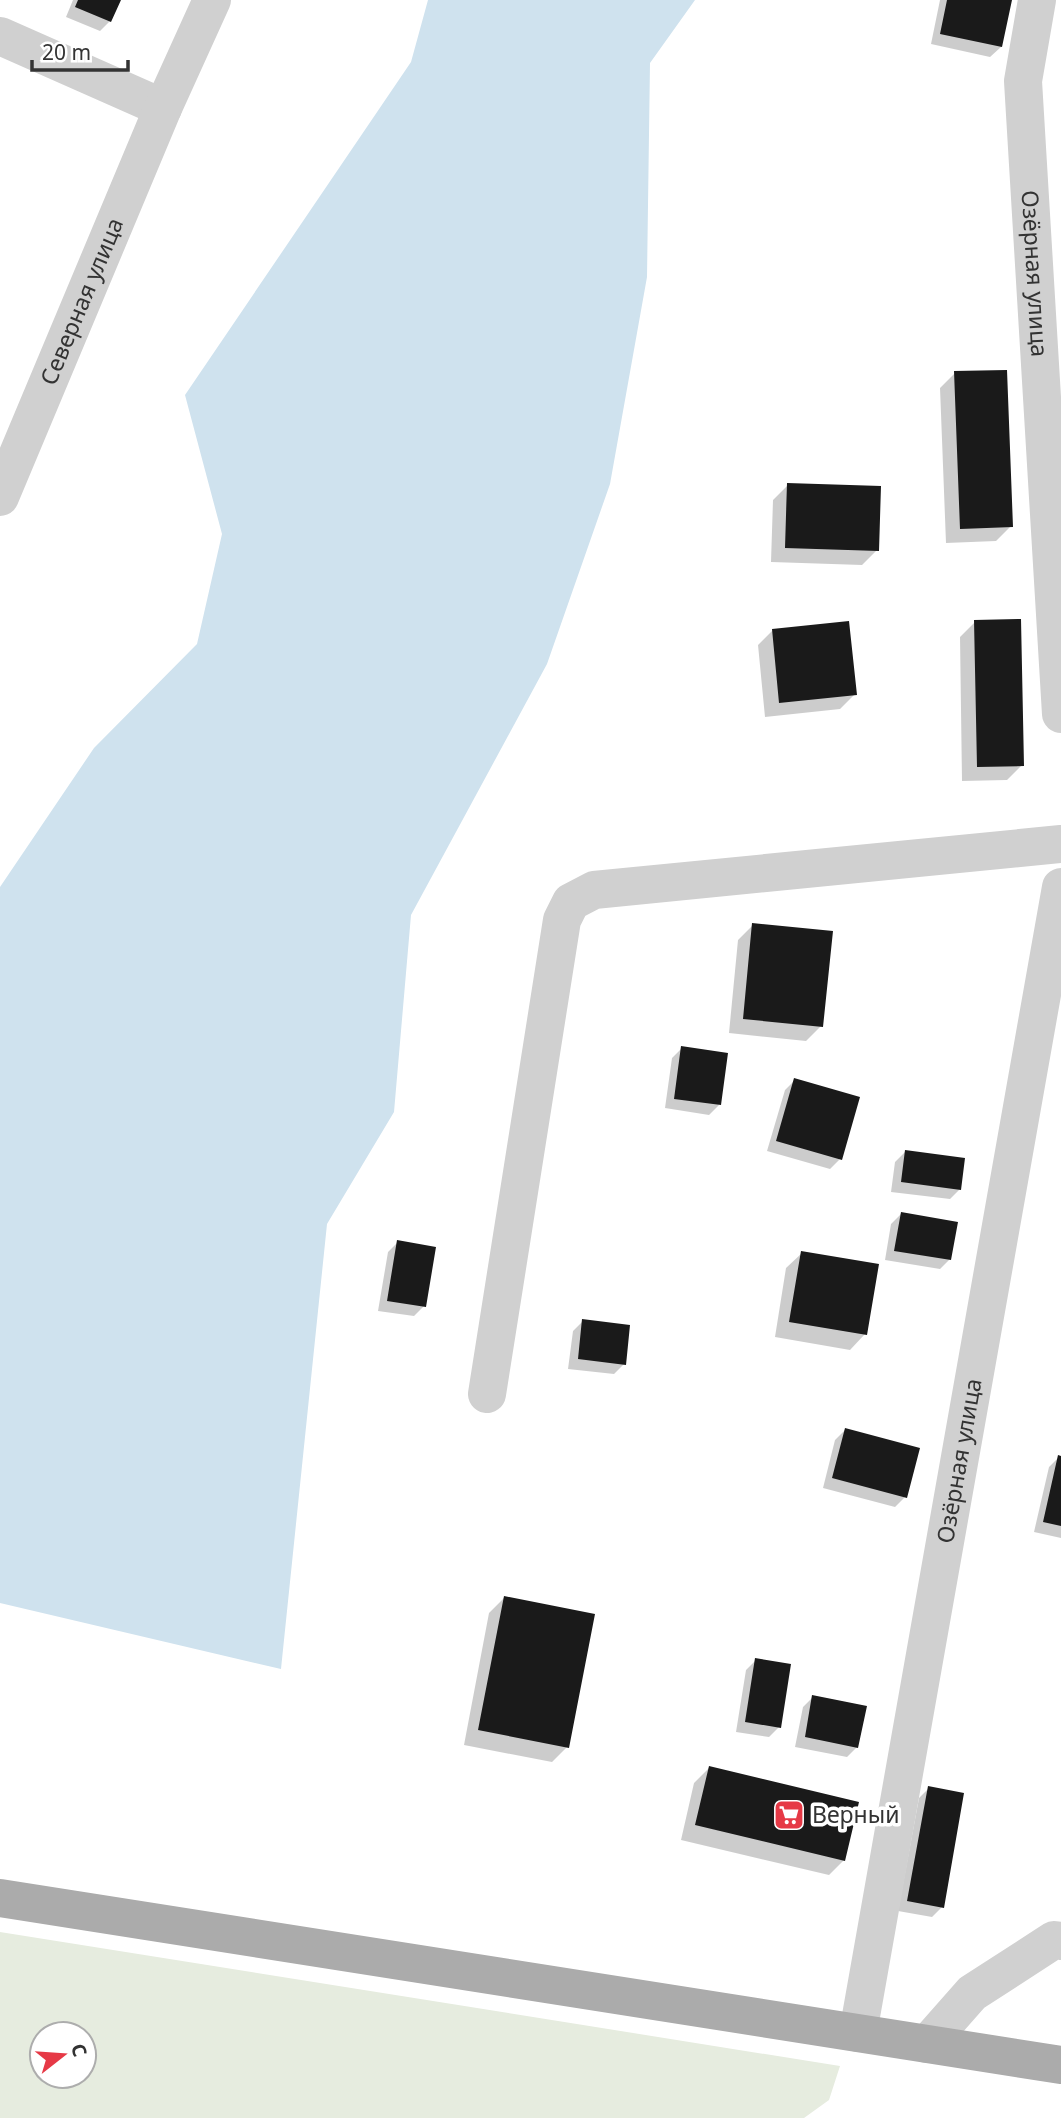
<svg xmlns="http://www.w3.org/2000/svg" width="1061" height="2118" viewBox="0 0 1061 2118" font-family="'Noto Sans',sans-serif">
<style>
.green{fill:#e6ecdf;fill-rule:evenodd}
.water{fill:#cfe2ee}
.shadow{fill:#0003}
.building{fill:#1a1a1a}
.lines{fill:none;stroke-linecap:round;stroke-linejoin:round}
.minor{stroke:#d0d0d0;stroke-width:38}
.major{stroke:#ababab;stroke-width:38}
.labels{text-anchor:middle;stroke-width:7;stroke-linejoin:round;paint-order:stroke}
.street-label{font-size:23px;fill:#333;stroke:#fff}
.poi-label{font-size:23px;fill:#333;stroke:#fff;text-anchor:start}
</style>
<rect width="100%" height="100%" fill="#fff"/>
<path class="green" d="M0 1932 840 2066 829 2100 804 2118H0ZM84 2034V2076H42V2034Z"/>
<path class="water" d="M428 0H695L650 63 647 277 610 484 547 664 411 915 394 1112 327 1224 281 1669 0 1603V887L94 748 197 644 222 534 185 395 411 62Z"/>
<path class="shadow" d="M73 0H119L110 21 100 31 66 17Z
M940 0H1010L1001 47 990 57 931 44Z
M955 373 1011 526 996 541 946 543 940 388Z
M788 485 877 550 862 565 771 562 773 500Z
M975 622 1022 765 1007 780 962 781 960 637Z
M773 630 855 694 840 709 765 717 758 645Z
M753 925 821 1026 806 1041 729 1033 738 940Z
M682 1048 719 1105 709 1115 665 1108 672 1058Z
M795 1080 840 1159 830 1169 767 1151 785 1090Z
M905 1152 960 1189 950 1199 891 1192 895 1162Z
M901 1214 950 1259 940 1269 885 1260 891 1224Z
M398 1242 424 1306 414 1316 378 1311 388 1252Z
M802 1253 865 1334 850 1350 775 1337 786 1268Z
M583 1321 624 1364 614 1374 568 1369 573 1331Z
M845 1430 905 1497 895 1507 823 1488 835 1440Z
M1059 1457 1061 1458V1538L1034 1532 1049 1467Z
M504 1598 567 1747 552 1762 464 1745 489 1613Z
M756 1660 779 1727 769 1737 736 1732 746 1670Z
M813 1697 857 1747 847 1757 795 1747 803 1707Z
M709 1768 844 1860 829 1875 681 1840 694 1783Z
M929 1788 942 1907 932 1917 898 1911 919 1798Z"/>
<path class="building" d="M78 0H121L111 22 75 7Z
M947 0H1012L1002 47 940 34Z
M1007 370 1013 527 960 529 954 371Z
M787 483 881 486 879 551 785 548Z
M1021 619 1024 766 977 767 974 620Z
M849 621 857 695 779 703 772 629Z
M752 923 833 931 823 1027 743 1019Z
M681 1046 728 1053 721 1105 674 1099Z
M794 1078 860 1097 842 1160 776 1141Z
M905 1150 965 1158 961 1190 901 1182Z
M901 1212 958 1222 951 1260 894 1251Z
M397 1240 436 1247 426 1307 387 1301Z
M801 1251 879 1264 867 1335 789 1322Z
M582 1319 630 1325 626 1365 578 1359Z
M845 1428 920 1448 907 1498 832 1478Z
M1058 1455 1061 1456V1526L1043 1522Z
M504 1596 595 1614 569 1748 478 1730Z
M755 1658 791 1664 781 1728 745 1722Z
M812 1695 867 1706 858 1748 805 1737Z
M709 1766 859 1802 845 1861 695 1825Z
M928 1786 964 1793 944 1908 907 1901Z"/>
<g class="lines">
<g class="minor">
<path id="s1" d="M1037 0 1023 81 1061 714"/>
<path d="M0 36 163 108"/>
<path id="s2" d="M0 497 163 108 212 0"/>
<path d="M487 1394 562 920 571 902 594 890 1061 844"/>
<path id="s3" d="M858 2033 1061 887"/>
<path d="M927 2044 972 1993 1054 1940 1061 1941"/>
</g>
<path class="major" d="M0 1898 1061 2065"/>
</g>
<defs>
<g id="supermarket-square" transform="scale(1.575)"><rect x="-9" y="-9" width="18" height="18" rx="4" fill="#e63946" stroke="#fff"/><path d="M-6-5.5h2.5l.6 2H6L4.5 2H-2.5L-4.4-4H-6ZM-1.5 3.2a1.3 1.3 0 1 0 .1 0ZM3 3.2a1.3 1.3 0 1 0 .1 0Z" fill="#fff"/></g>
</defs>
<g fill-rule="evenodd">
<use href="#supermarket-square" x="789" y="1815"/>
</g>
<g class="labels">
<g class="street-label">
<text dy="8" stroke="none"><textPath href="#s1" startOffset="275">Озёрная улица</textPath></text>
<text dy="8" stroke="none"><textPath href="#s2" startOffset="212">Северная улица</textPath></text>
<text dy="8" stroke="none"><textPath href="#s3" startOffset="581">Озёрная улица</textPath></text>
</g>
<g class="poi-label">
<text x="812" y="1823">Верный</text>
</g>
</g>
<g transform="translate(63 2055) rotate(73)"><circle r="33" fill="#ffffff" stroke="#adadad" stroke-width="2"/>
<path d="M0-5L12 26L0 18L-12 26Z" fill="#e63946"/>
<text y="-10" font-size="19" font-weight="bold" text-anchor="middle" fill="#333333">С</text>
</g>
<path d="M32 60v10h96v-10" fill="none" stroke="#333333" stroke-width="3.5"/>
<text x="42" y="60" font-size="21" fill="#333333" stroke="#ffffff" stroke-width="5" paint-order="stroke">20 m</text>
</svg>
